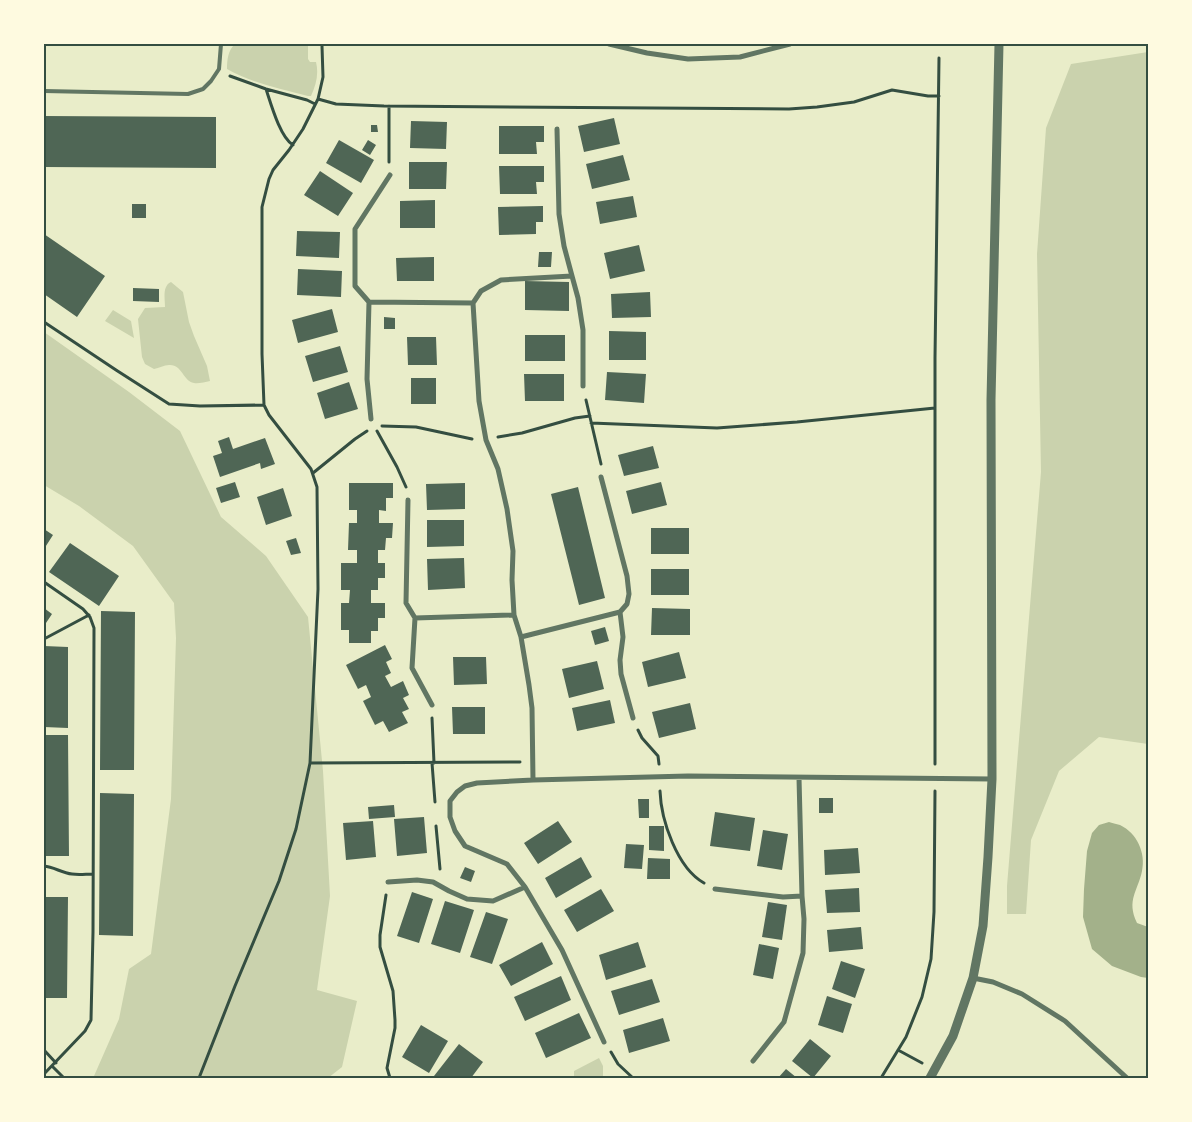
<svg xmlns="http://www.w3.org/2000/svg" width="1192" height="1122" viewBox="0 0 1192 1122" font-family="Inter,sans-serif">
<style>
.green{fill:#cad2ad}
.water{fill:#a3b18a}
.building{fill:#4f6655}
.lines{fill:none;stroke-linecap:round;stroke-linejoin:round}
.path{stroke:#344e41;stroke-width:3}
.service{stroke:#617663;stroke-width:4}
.minor{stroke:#617663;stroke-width:5}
.tertiary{stroke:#617663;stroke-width:9}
.neatline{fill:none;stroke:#344e41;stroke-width:2}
</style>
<rect width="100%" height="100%" fill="#e9edc9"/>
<path class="green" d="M235 44H308V59L310 62H316C319 74 316 85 311 96H308C280 89 252 83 227 69 227 60 228 50 235 44Z
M1148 52V744L1099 737 1059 771 1031 840 1026 914H1007V886L1041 472 1037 254 1046 128 1071 64Z
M171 282 183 292 189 322 194 336 207 366 210 381C205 382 198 384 194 383 183 381 182 364 169 365 164 365 159 368 154 369L145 364 142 357 138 319 145 308 165 307C165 299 162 286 171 282Z
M113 310 131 321 134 338 105 321Z
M44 332 129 392 180 431 221 517 266 556 308 617 323 771 330 896 317 990 357 1001 342 1067 328 1078H96L94 1076 119 1019 129 969 151 954 171 799 176 638 174 603 133 546 79 506 44 485Z
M599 1058 603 1066V1078H574V1071Z"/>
<path class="water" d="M1109 822C1112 823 1116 824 1120 825 1137 833 1146 853 1142 871 1138 891 1126 900 1137 923L1148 927V978L1141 977 1112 966 1092 949 1083 917 1084 889 1087 851 1092 833 1099 825Z"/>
<path class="building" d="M44 116 216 117V168L44 167Z
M614 118 620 144 584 152 578 126Z
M411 121 447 122 446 149 410 148Z
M371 125H377L378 132H371Z
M499 126H544V142H536L537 154H499Z
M339 140 374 160 361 183 326 163Z
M368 140 376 145 370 155 362 150Z
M623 155 630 180 592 189 586 164Z
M409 162H447L446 189H409Z
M499 166H544V182H536L537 194H500Z
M320 171 353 193 338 216 304 195Z
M633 196 637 217 600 224 596 202Z
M435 200V228H400V201Z
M132 204H146V218H132Z
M543 206V222H536V234L499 235 498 207Z
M297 231 340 232 339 258 296 256Z
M44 234 105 276 77 317 44 294Z
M639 245 645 271 610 279 604 253Z
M539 252H552L551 267H538Z
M434 257V281H397L396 258Z
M298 269 342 271 341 297 297 295Z
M525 281 569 282V311L525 310Z
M133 288 159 289V302L133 301Z
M650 292 651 317 612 318 611 294Z
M332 309 338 332 298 343 292 320Z
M384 317 395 318V329H384Z
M609 331 646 332V360H609Z
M525 335H565V361H525Z
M407 337H436L437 365H408Z
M340 346 348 372 313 382 305 356Z
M607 372 646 374 644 403 605 400Z
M524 374H564V401H525Z
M411 378H436V404H411Z
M349 382 358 409 325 419 317 393Z
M229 437 233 449 265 438 275 464 261 469 260 463 220 477 213 456 222 453 218 441Z
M653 446 659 468 624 476 618 455Z
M235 482 240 497 221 503 216 488Z
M661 482 667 505 632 514 626 491Z
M349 483H393V498H386V511L379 510V523H393L392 538H386L385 550H378V563H385V578H378V590H371V603H385V618H378V631H371V643H349V630H341V603H349L350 590H341V563H357V550H348L349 523H357V510H349Z
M465 483V509L427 510 426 484Z
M578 487 605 598 579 605 551 494Z
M283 488 292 516 266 525 257 497Z
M427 520H464V546L427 547Z
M651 528H689V554H651Z
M44 529 53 535 44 549Z
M296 538 301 553 291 555 286 541Z
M70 543 119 576 99 606 49 572Z
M464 558 465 588 428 590 427 559Z
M651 569H689V595H651Z
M44 608 52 614 44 626Z
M652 608 690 609V635H651Z
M101 611 135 612 134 770H100Z
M605 627 609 641 595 645 591 631Z
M385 645 392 659 386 662 391 673 385 676 391 687 403 681 409 695 403 698 409 709 402 712 408 723 389 732 383 721 375 725 363 701 371 697 366 685 358 689 346 665Z
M44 646 68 647V728L44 727Z
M679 652 686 678 648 687 642 662Z
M453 657H486L487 684 454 685Z
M597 661 604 689 569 698 562 669Z
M610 700 615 723 577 731 572 708Z
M690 703 696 729 659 738 652 712Z
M452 707H485V734H453Z
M44 735H68L69 856H44Z
M100 793 134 794 133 936 99 935Z
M819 798H833V813H819Z
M638 799H649V818H639Z
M394 805 395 817 369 819 368 807Z
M715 812 755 818 750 851 710 846Z
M424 817 427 853 397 856 394 819Z
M373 821 376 857 346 860 343 823Z
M558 821 572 842 538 864 524 843Z
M649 826H664V851L649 850Z
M763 830 788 834 782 870 757 866Z
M626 844 644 845 642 869 624 868Z
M858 848 860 873 825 875 824 850Z
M581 857 592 877 556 898 545 878Z
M648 858 670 859V879H647Z
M465 867 475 871 471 882 460 878Z
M859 888 860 912 827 913 825 890Z
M601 889 614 911 577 932 564 910Z
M412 892 433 899 419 943 397 936Z
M44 897H68L67 998H44Z
M445 901 474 910 460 953 431 944Z
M768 902 787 905 782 940 762 937Z
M486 912 508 919 492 964 470 957Z
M861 927 863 949 829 952 827 930Z
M542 942 553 964 511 986 499 965Z
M638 942 646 967 606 980 599 955Z
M759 944 779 948 773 979 753 975Z
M841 961 865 969 855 998 832 989Z
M561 976 571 1000 525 1021 514 997Z
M652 979 660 1002 619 1015 611 991Z
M827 996 852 1004 843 1033 818 1025Z
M579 1013 591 1038 546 1058 535 1033Z
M663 1018 670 1041 629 1053 623 1030Z
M421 1025 448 1041 429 1073 402 1057Z
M810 1039 831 1056 813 1078 792 1061Z
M459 1044 483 1062 471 1078H437L434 1076Z
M786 1069 797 1078H778Z"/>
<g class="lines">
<path class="path" d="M230 76 266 89 307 100 315 104
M266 89C271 104 280 137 293 145
M318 99 336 104 384 106 789 109 817 107 854 102 892 90 928 96H939
M389 106V162
M44 322 116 370 169 404 200 406 264 405
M586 400 601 464
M591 423 717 428 797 422 935 408
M382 426 416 427 472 439
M377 431 397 467 406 487
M498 437 522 433 575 418 590 416
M313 473 355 439 367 431
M44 582 83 609 90 617 94 628 93 932 91 1020 85 1031 44 1074
M44 639 89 615
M432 718 434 763
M638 730 642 738 658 756 659 764
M310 763 520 762
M432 763 435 802
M935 764V358L939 58
M660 791C661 820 677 868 704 883
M436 826 440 869
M44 866C54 867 62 873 72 874 79 875 86 874 93 874
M386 895 380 935V947L393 991 395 1020V1028L387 1068 390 1078
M44 1050 56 1063
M898 1050 922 1063
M611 1052 618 1064 633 1078
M52 1066 64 1078
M199 1078 235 986 279 881 296 829 310 763 318 589 317 487 311 469 269 415 264 405 262 354V207L269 179 273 170 289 150 303 129 318 99 323 77 322 46
M881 1078 906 1037 922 997 931 959 934 912 935 791"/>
<path class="service" d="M44 91 188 94 203 89 211 81 219 69 221 44"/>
<path class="minor" d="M609 44 647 53 688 59 740 57 790 44
M557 129 559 214 564 246 572 276
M390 175 355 229V286L369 302 473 303 479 401 486 440 498 469 507 509 513 551 512 580 514 615 521 637 529 685 532 708 533 780 688 776 992 779
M369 302 367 379 371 419
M473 303 481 291 501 280 572 276 578 298 583 330V386
M408 500 406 603 415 618 514 615
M620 612 623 637 620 660 621 674 633 718
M415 618 412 668 432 705
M521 637 620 612 627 604 629 594 627 576 601 477
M533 780 477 783 465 786 457 792 450 801V817L455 831 465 846 507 864 525 887 562 950 604 1042
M388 882 417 880 433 882 449 891 467 899 493 901 525 887
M715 889 783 897 802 896
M973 978 993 982 1022 994 1065 1021 1127 1078
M753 1061 784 1022 803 953 804 919 802 896 799 778"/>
<path class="tertiary" d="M930 1078 953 1036 973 978 983 926 988 857 992 779 991 400 999 44"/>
</g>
<rect width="1192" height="1122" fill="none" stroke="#fefae0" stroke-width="90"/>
<rect x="45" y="45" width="1102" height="1032" class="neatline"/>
</svg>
